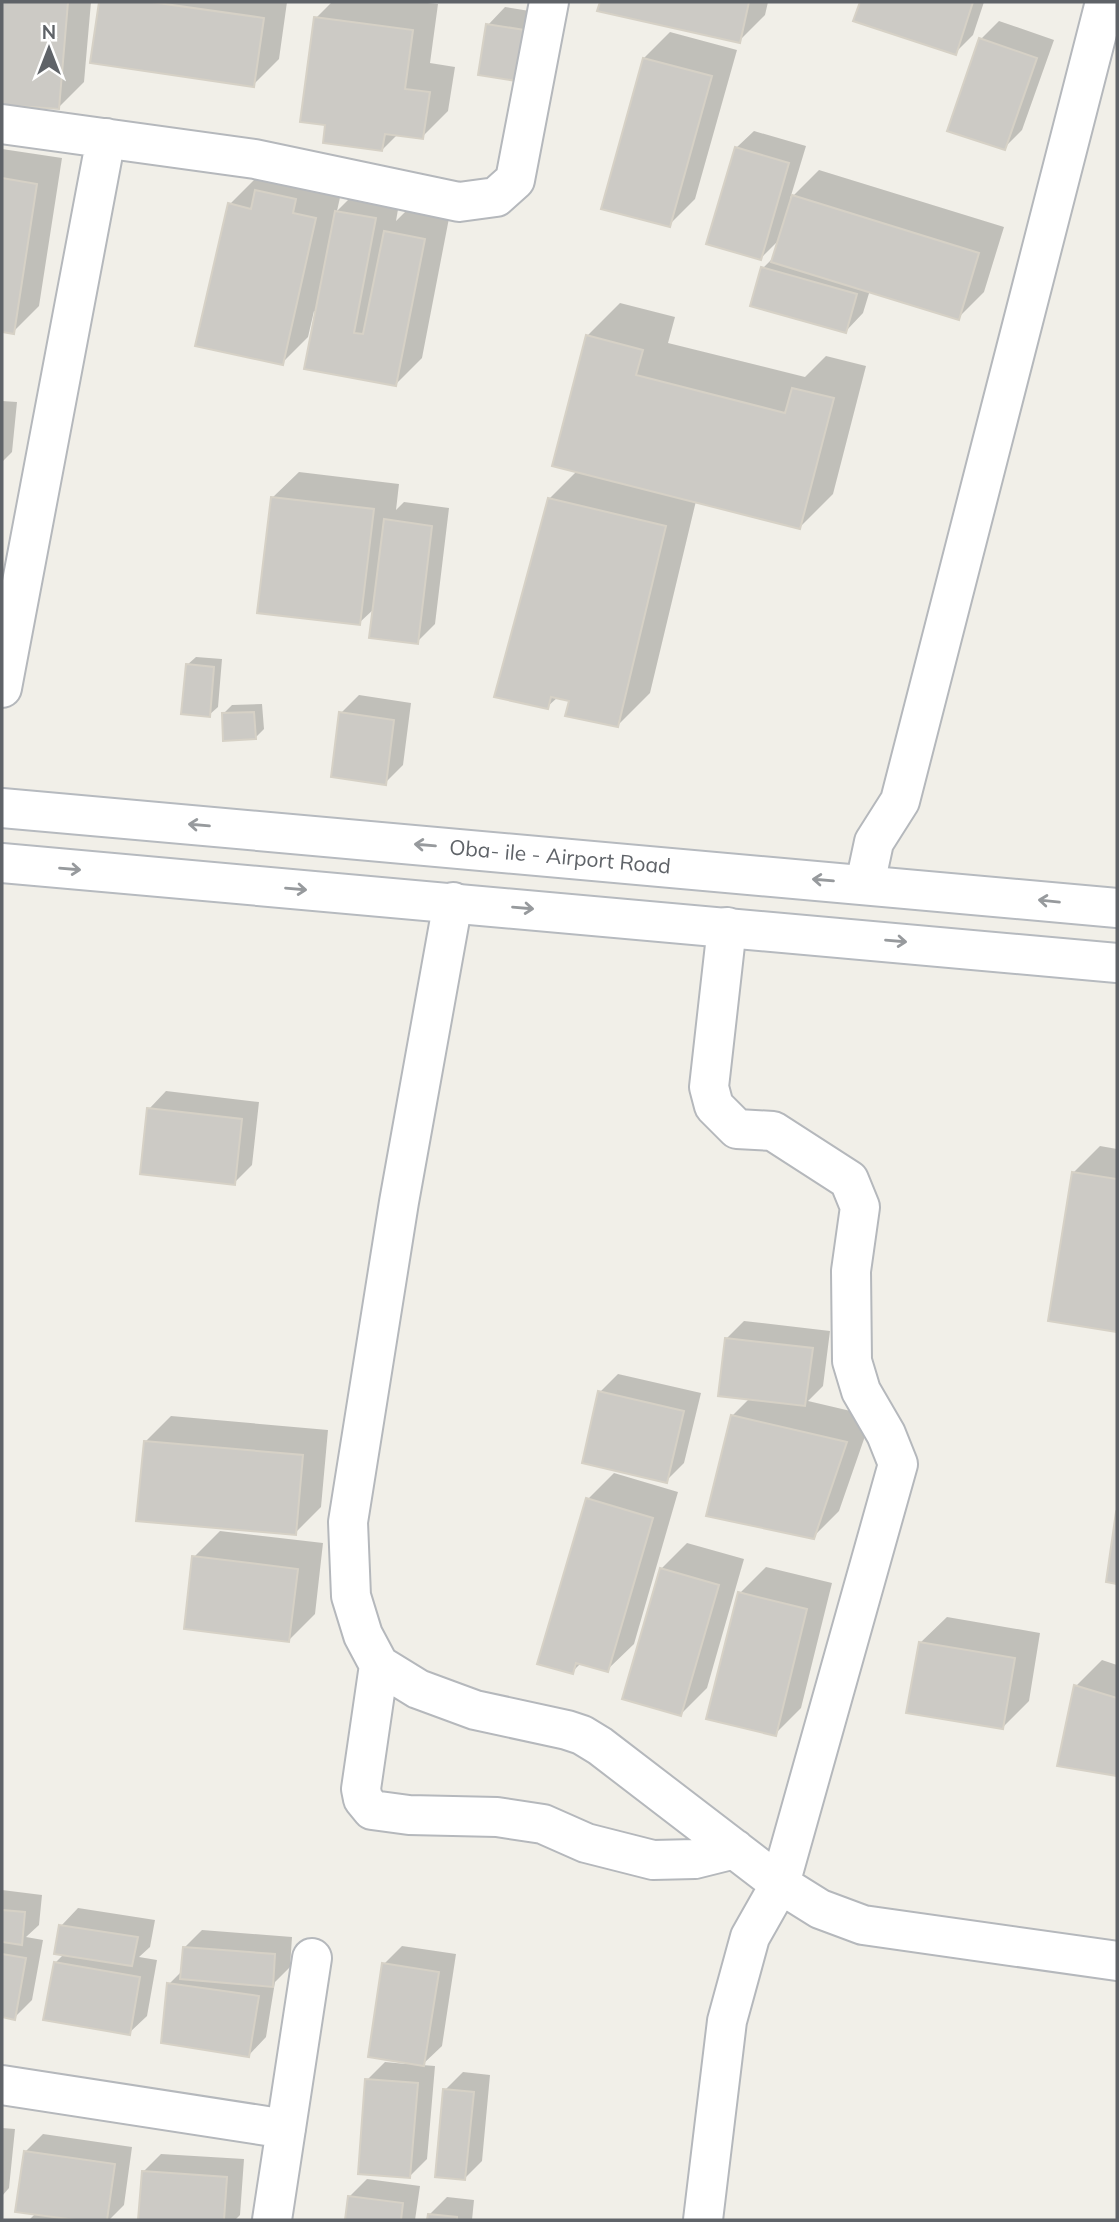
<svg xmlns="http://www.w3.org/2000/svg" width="1119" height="2222" viewBox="0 0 1119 2222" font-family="Mulish,sans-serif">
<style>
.shadow{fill:#0003}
.building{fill:#cccac5;stroke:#d6d1c6;stroke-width:2}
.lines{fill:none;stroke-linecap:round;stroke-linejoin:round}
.street-casing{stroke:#b5b8bc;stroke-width:42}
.secondary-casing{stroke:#b6babf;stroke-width:42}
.street{stroke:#fff;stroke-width:38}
.secondary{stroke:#fff;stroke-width:38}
.oneway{stroke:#979a9d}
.labels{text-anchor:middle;stroke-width:5;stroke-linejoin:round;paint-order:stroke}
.street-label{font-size:21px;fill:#5f6368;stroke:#fff}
</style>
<rect width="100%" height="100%" fill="#f1efe8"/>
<path class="shadow" d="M2 2H91L84 82 58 108 2 103Z
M101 2H287L279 59 253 85 92 62Z
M332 2H418L438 4 430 63 455 67 448 111 422 137 398 134 382 150 327 124 316 18Z
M601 2H768L765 15 739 41 600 10Z
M861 2H984L973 35 955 53 855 20Z
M505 7 542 13 535 61 488 25Z
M999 21 1054 40 1022 130 1004 148 981 39Z
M670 32 737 50 695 199 669 225 644 58Z
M754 131 806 146 790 199 819 170 1004 227 984 292 958 318 870 290 863 313 846 331 763 268 775 256 780 239 761 258 736 148Z
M2 149 62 158 39 306 13 332 2 330Z
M256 178 341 193 337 211 363 185 401 192 396 221 411 206 450 213 422 358 396 384 314 311 308 337 282 363 230 204Z
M620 303 675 317 668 343 805 377 826 356 866 366 833 494 800 527 696 501 650 693 617 726 571 700 558 697 547 707 549 499 577 471 587 336Z
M2 401 17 402 12 452 2 462Z
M299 472 399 484 396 510 404 502 449 508 435 624 417 642 375 608 359 623 272 498Z
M196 657 222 659 218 707 209 715 187 665Z
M359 695 411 703 403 765 385 783 341 713Z
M262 704 264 729 255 738 223 714 232 705Z
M166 1091 259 1102 252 1165 234 1183 149 1109Z
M1100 1146 1117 1149V1330L1050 1320 1074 1172Z
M744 1321 830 1331 823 1386 808 1401 872 1416 839 1511 813 1537 733 1415 750 1398 726 1339Z
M618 1374 701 1393 684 1463 666 1481 600 1392Z
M171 1416 328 1430 321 1507 295 1533 145 1442Z
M614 1473 678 1492 634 1644 607 1670 581 1663 572 1672 588 1499Z
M220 1531 323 1543 315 1614 289 1640 194 1557Z
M687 1543 744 1559 707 1688 681 1714 661 1569Z
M766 1567 832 1583 801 1708 775 1734 740 1593Z
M947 1617 1040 1633 1029 1701 1003 1727 920 1643Z
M1102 1660 1117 1665V1774L1059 1765 1076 1686Z
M2 1890 42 1895 39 1925 26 1937 43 1940 32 2000 14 2018 2 2015Z
M78 1908 155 1920 150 1947 139 1957 157 1960 147 2016 129 2033 55 1963 64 1954 61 1926Z
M202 1930 292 1937 290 1967 275 1982 266 2037 249 2055 169 1984 183 1970 185 1947Z
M402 1946 456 1954 442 2046 422 2065 435 2066 427 2159 409 2177 367 2080 385 2062 406 2064 384 1964Z
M463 2072 490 2075 482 2161 464 2179 445 2090Z
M2 2128 15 2129 9 2188 2 2196Z
M43 2134 132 2147 124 2205 109 2220H112H29L36 2213 25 2152Z
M161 2154 244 2159 240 2215 235 2220H140L143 2172Z
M367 2179 420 2186 415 2220H346L349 2197Z
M447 2197 474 2200 472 2220H429V2215Z"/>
<path class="building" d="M2 2H68L59 109 2 105Z
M99 2H151L264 18 254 87 90 63Z
M600 2H749L740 43 597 11Z
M860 2H973L956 55 853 21Z
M314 17 413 30 405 89 430 92 423 139 385 134 382 151 323 143 325 125 300 122Z
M486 24 525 30 517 81 478 75Z
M979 38 1037 58 1005 150 947 131Z
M643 58 712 76 670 227 601 209Z
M735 147 789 163 761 260 706 244Z
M2 178 37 184 14 334 2 332Z
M255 190 296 199 293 213 316 218 283 365 195 346 228 203 251 209Z
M792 195 979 253 959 320 771 262Z
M335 211 376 218 354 333 363 334 384 231 425 239 396 386 304 369Z
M761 267 857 294 846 333 750 306Z
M586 335 643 350 636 375 785 413 792 388 834 398 800 529 552 466Z
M271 497 374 509 360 625 257 613Z
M548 498 666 526 618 727 565 716 569 701 551 697 548 709 494 697Z
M384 519 432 526 418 644 369 638Z
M186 664 214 667 210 717 181 714Z
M254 712 256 739 223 741 222 713Z
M339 712 394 720 386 785 331 777Z
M147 1108 242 1119 235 1185 140 1174Z
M1072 1172 1117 1179V1332L1048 1321Z
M725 1338 813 1348 805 1406 718 1396Z
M598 1391 684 1411 667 1483 582 1463Z
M731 1415 847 1442 814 1539 706 1516Z
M144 1441 303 1455 296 1535 136 1521Z
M586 1498 653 1518 608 1672 576 1663 573 1674 537 1664Z
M1116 1512 1117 1513V1584L1106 1582Z
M192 1556 298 1569 289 1642 184 1629Z
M660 1568 719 1585 681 1716 622 1699Z
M738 1592 807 1609 776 1736 706 1719Z
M919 1642 1015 1658 1003 1729 906 1713Z
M1074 1685 1117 1698V1776L1057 1766Z
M2 1910 25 1912 22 1945 2 1942Z
M59 1925 138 1937 132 1966 54 1954Z
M183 1947 275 1954 273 1987 180 1979Z
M2 1954 26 1958 15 2020 2 2017Z
M54 1962 140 1977 130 2035 43 2020Z
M382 1963 439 1972 424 2066 368 2057Z
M167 1983 259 1996 249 2057 161 2043Z
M365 2079 418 2083 410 2178 358 2174Z
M443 2089 474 2092 465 2180 435 2177Z
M24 2151 115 2164 107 2220H76L15 2212Z
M142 2171 227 2177 224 2220H138Z
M348 2196 403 2203 401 2220H345Z
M428 2214 457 2217V2220H427Z"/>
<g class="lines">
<g class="street-casing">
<path id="street" d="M2 124 255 159 459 202 496 197 515 180 549 2
M2 688 106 138
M865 884 874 842 900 801 1105 2
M453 902 399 1202 348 1522 351 1596 363 1635 379 1665 418 1689 475 1710 567 1730 582 1735 600 1746 780 1884 820 1909 863 1925 1117 1961
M379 1665 361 1789 363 1799 372 1810 409 1815 497 1817 543 1824 586 1843 653 1860 695 1859 735 1849
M2 2085 286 2129
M272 2220 312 1958
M703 2220 727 2021 750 1937 780 1884 898 1464 886 1434 861 1391 852 1361 851 1271 860 1207 849 1180 773 1131 737 1129 714 1106 709 1087 727 927"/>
</g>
<g class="secondary-casing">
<path id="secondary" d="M2 808 1117 908
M2 863 1117 963"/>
</g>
<use href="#street" class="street"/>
<use href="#secondary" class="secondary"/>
</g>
<defs><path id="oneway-shaft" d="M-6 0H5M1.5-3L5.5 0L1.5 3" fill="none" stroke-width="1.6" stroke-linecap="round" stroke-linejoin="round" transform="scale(1.75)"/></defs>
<g class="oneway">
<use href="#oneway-shaft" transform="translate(199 825) rotate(-175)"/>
<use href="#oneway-shaft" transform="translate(425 845) rotate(-175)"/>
<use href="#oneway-shaft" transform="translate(70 869) rotate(5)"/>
<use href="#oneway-shaft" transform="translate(823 880) rotate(-175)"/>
<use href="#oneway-shaft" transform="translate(296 889) rotate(5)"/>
<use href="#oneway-shaft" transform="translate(1049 901) rotate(-174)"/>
<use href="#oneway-shaft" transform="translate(523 908) rotate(5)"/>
<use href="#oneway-shaft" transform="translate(896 941) rotate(5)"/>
</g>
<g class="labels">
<g class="street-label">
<text transform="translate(560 857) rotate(5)" y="7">Oba- ile - Airport Road</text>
</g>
</g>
<rect width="1119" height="2222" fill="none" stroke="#5f6368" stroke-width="7"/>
<g transform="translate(49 49)" stroke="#ffffff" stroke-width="5" paint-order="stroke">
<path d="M0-5L12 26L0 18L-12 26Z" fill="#5f6368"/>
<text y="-10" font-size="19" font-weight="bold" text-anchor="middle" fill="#5f6368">N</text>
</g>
</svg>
